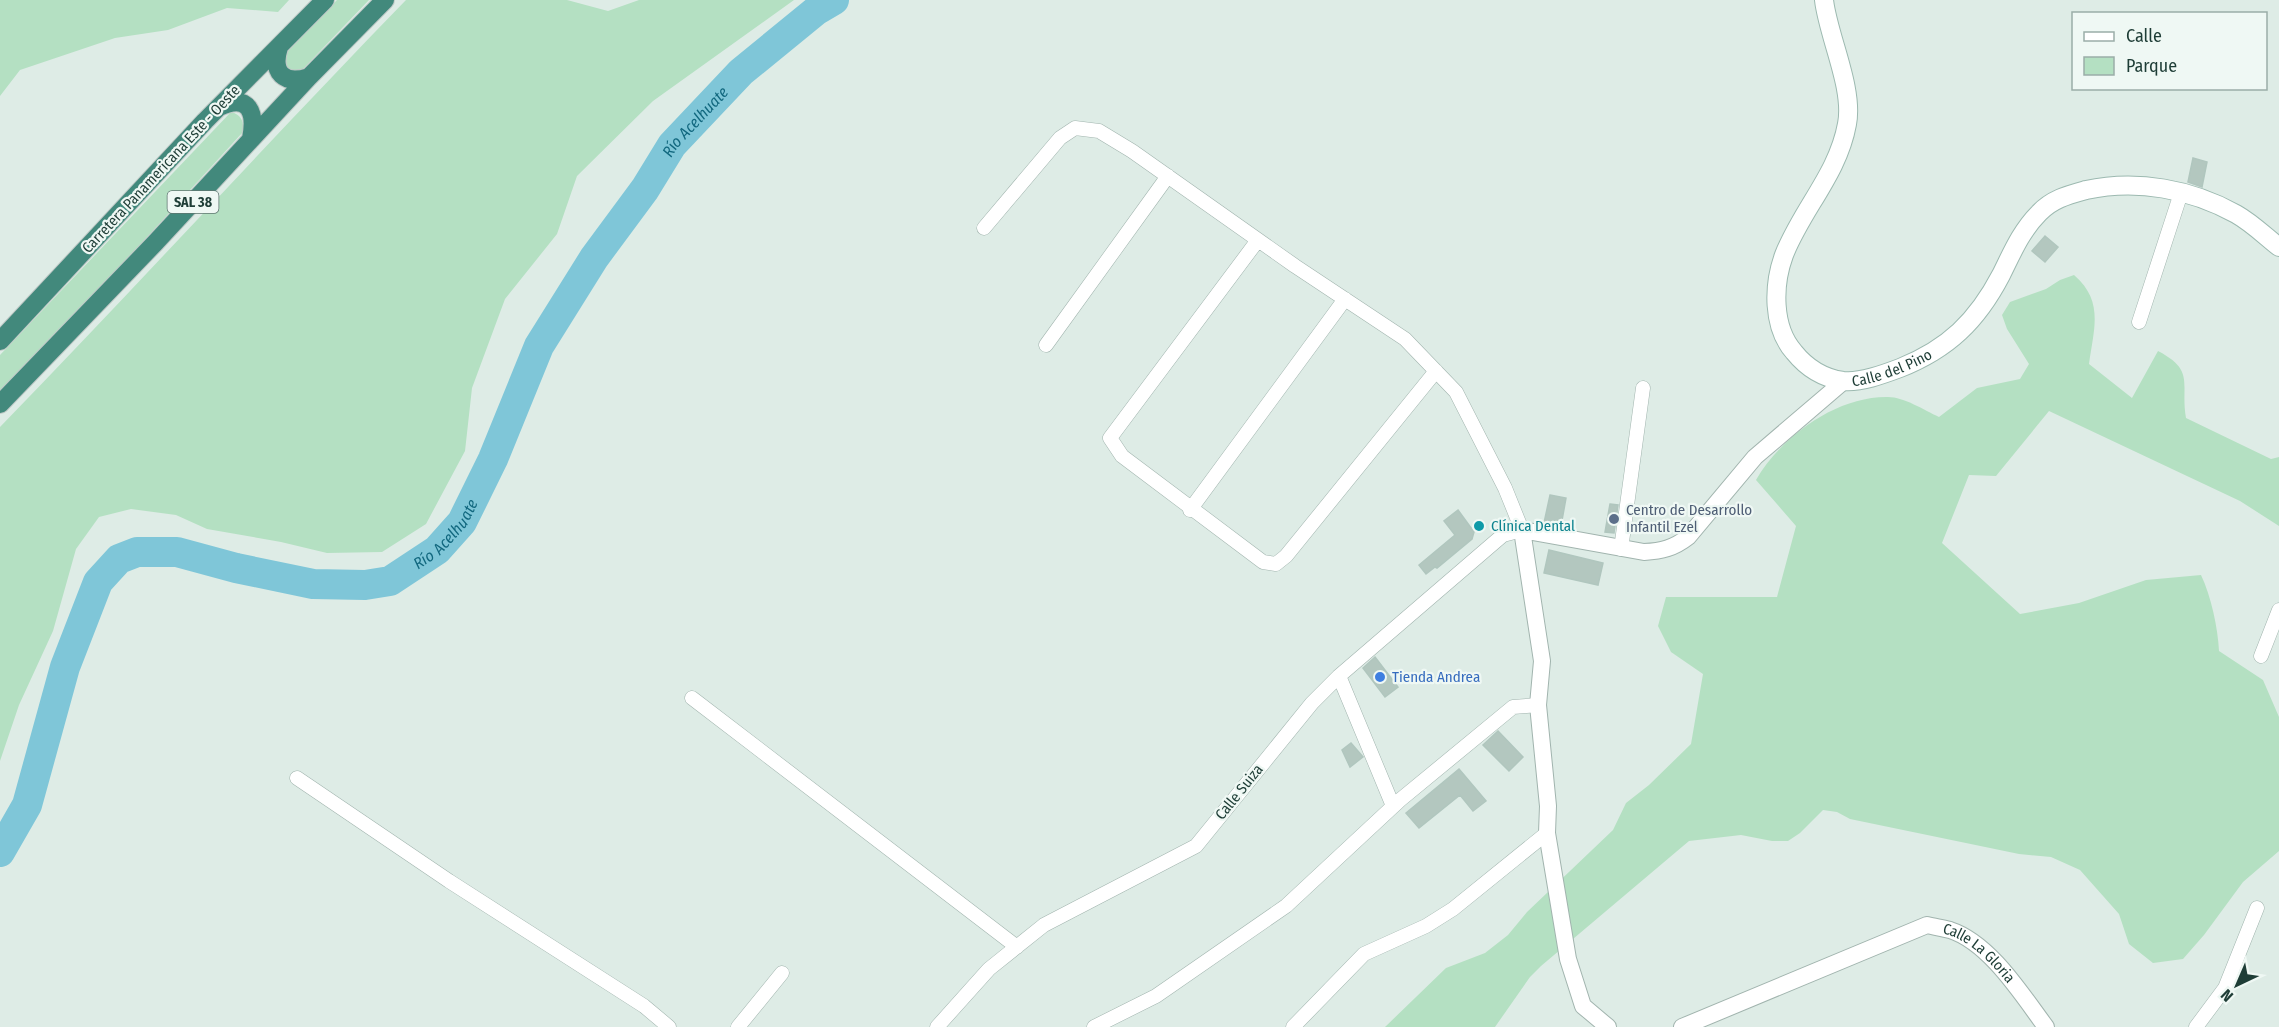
<svg xmlns="http://www.w3.org/2000/svg" width="2279" height="1027" viewBox="0 0 2279 1027" font-family="'Fira Sans Condensed',sans-serif">
<style>
.green{fill:#b4e0c2}
.lines{fill:none;stroke-linecap:round;stroke-linejoin:round}
.river{stroke:#7fc6d8;stroke-width:30}
.building{fill:#b3c7bf;stroke:#b0c6be;stroke-width:1.5}
.minor-casing{stroke:#a1b4ae;stroke-width:15}
.tertiary-casing{stroke:#a1b4ae;stroke-width:18}
.secondary-casing{stroke:#9cb9b0;stroke-width:20}
.trunk-casing{stroke:#c0c9c7;stroke-width:20}
.minor{stroke:#fff;stroke-width:14}
.tertiary{stroke:#fff;stroke-width:16}
.secondary{stroke:#fff;stroke-width:18}
.trunk{stroke:#42897c;stroke-width:18}
.service-dot{fill:#5c6f8a;stroke:#eff8f4;stroke-width:2}
.culture-dot{fill:#0f9aa8;stroke:#eff8f4;stroke-width:2}
.shop-dot{fill:#3f7fe0;stroke:#eff8f4;stroke-width:2}
.labels{text-anchor:middle;stroke-width:4.5;stroke-linejoin:round;paint-order:stroke}
.shield{fill:#eff8f4;stroke:#5d756f;stroke-width:1.5}
.shield-label{font-size:14px;font-weight:bold;fill:#1e3d36}
.street-label{font-size:15px;fill:#1e3d36;stroke:#eff8f4}
.service-label{font-size:15px;fill:#4e5e75;stroke:#eff8f4;text-anchor:start}
.culture-label{font-size:15px;fill:#0d838f;stroke:#eff8f4;text-anchor:start}
.shop-label{font-size:15px;fill:#366cbe;stroke:#eff8f4;text-anchor:start}
.water-label{font-size:16px;font-style:italic;fill:#12687f;stroke:#eff8f4}
</style>
<rect width="100%" height="100%" fill="#deece6"/>
<path class="green" d="M0 0H289L278 12 227 8 168 30 115 38 20 70 0 96Z
M337 0H369L301 71 286 70 284 55Z
M406 0H567L608 11 639 0H794L653 101 577 176 557 234 505 299 472 388 465 451 426 524 382 552 327 553 281 542 207 529 176 515 131 509 99 517 76 549 53 631 19 705 0 761V427C137 286 269 141 406 0Z
M231 112C242 115 244 122 243 132L74 317 0 394V355Z
M2074 275C2104 301 2094 328 2089 364L2132 398 2158 351C2196 371 2180 383 2186 418L2271 459 2279 457V526L2240 501 2049 411 1996 476 1969 475 1942 543 2020 614 2079 603 2146 580 2201 575C2211 596 2218 628 2219 651L2263 680 2279 717V851L2243 882 2204 935 2183 959 2153 963 2129 944 2119 914 2080 870 2051 857 2019 854 1850 819 1837 812 1823 810 1800 833 1788 841H1772L1741 835 1689 841 1541 966 1530 977 1495 1027H1385L1446 968 1485 953 1508 935 1527 912 1613 830 1626 803 1649 785 1691 744 1703 674 1671 652 1658 626 1666 597H1777L1796 526 1756 480C1781 437 1836 396 1888 397 1904 397 1924 410 1939 417L1977 388 2020 379 2029 364 2007 329 2002 315 2010 302 2046 289 2060 280Z"/>
<g class="lines">
<path class="river" id="s1" d="M0 852 27 805 65 667 98 582 119 559 137 552H177L236 568 313 584 365 585 390 581 437 550 462 522 493 459 539 346 594 258 645 189 672 145 741 72 817 10 834 0"/>
</g>
<path class="building" d="M2193 158 2207 162 2202 187 2188 182Z
M2045 236 2058 247 2045 262 2032 251Z
M1550 495 1566 498 1561 526 1544 523Z
M1610 504 1618 505 1614 533 1605 532Z
M1458 510 1474 532 1472 539 1437 568 1435 567 1426 574 1419 565 1455 535 1444 521Z
M1549 550 1603 563 1598 585 1544 573Z
M1375 657 1398 687 1385 697 1363 668Z
M1498 731 1523 757 1509 771 1483 745Z
M1351 743 1363 757 1350 767 1342 750Z
M1459 769 1486 801 1473 811 1460 795 1419 828 1406 813Z"/>
<g class="lines">
<g class="minor-casing">
<path id="minor" d="M1258 240 1110 438 1122 456 1263 562 1276 564 1286 556 1436 371
M2139 322 2181 193
M1046 345 1168 176
M1190 510 1345 299
M1621 549 1643 388
M2261 656 2279 610
M1339 676 1393 806
M692 698 1017 947
M297 778 449 881 644 1006 669 1027
M738 1027 782 973
M937 1027 989 969 1044 925 1196 846 1312 703 1339 676 1503 535 1522 530 1505 488 1456 392 1405 339 1295 266 1132 151 1099 131 1075 128 1060 138 984 228
M1094 1027 1156 996 1286 906 1400 800 1513 707 1538 705
M1293 1027 1364 954 1426 926 1453 909 1547 833
M2196 1027 2225 988 2257 908"/>
</g>
<g class="tertiary-casing">
<g id="tertiary">
<path d="M1608 1027 1583 1006 1568 959 1547 833 1548 806 1538 705 1542 661 1522 530 1644 552C1662 551 1674 548 1688 537L1755 457 1844 381"/>
<path id="s2" d="M1682 1027 1927 925C1935 927 1943 928 1950 930 1990 943 2022 995 2046 1027"/>
</g>
</g>
<g class="secondary-casing">
<g id="secondary">
<path id="s3" d="M1824 0C1828 36 1854 88 1847 124 1838 174 1802 209 1784 255 1773 285 1772 327 1794 352 1806 367 1823 378 1843 381 1860 383 1884 374 1900 368 1948 349 1977 321 2001 275 2012 253 2021 231 2039 213 2052 199 2068 195 2086 190 2137 179 2191 189 2236 214 2252 223 2265 236 2279 247"/>
</g>
</g>
<g class="trunk-casing">
<path id="trunk" d="M279 47C271 73 284 85 309 77
M219 107C250 93 256 113 251 139
M0 341 205 121 325 0
M0 404 155 243 309 77 385 0"/>
</g>
<use href="#minor" class="minor"/>
<use href="#tertiary" class="tertiary"/>
<use href="#secondary" class="secondary"/>
<use href="#trunk" class="trunk"/>
</g>
<circle class="service-dot" cx="1614" cy="519" r="6"/>
<circle class="culture-dot" cx="1479" cy="526" r="6"/>
<circle class="shop-dot" cx="1380" cy="677" r="6"/>
<g class="labels">
<rect class="shield" x="167.5" y="191" width="51" height="22" rx="4.5"/>
<g class="shield-label">
<text x="193" y="207">SAL 38</text>
</g>
<g class="street-label">
<text transform="translate(161 169) rotate(-47)" y="5">Carretera Panamericana Este - Oeste</text>
<text dy="5" stroke="none"><textPath href="#s3" startOffset="484">Calle del Pino</textPath></text>
<text transform="translate(1239 792) rotate(-51)" y="5">Calle Suiza</text>
<text dy="5" stroke="none"><textPath href="#s2" startOffset="326">Calle La Gloria</textPath></text>
</g>
<g class="service-label">
<text x="1626" y="515">Centro de Desarrollo<tspan x="1626" dy="17">Infantil Ezel</tspan></text>
</g>
<g class="culture-label">
<text x="1491" y="531">Clínica Dental</text>
</g>
<g class="shop-label">
<text x="1392" y="682">Tienda Andrea</text>
</g>
<g class="water-label">
<text dy="6" stroke="none"><textPath href="#s1" startOffset="1156">Río Acelhuate</textPath></text>
<text dy="6" stroke="none"><textPath href="#s1" startOffset="670">Río Acelhuate</textPath></text>
</g>
</g>
<rect x="2072" y="12" width="195" height="78" fill="#eff8f4" stroke="#9bada8" stroke-width="1.5"/>
<rect x="2084" y="32" width="30" height="9" fill="#ffffff" stroke="#9bada8" stroke-width="1.5"/>
<text x="2126" y="42" font-size="18" fill="#1e3d36">Calle</text>
<rect x="2084" y="57" width="30" height="18" fill="#b4e0c2" stroke="#9bada8" stroke-width="1.5"/>
<text x="2126" y="72" font-size="18" fill="#1e3d36">Parque</text>
<g transform="translate(2237 985) rotate(224)" stroke="#eff8f4" stroke-width="4.5" paint-order="stroke">
<path d="M0-4.5L10 22L0 15L-10 22Z" fill="#1e3d36"/>
<text y="-9" font-size="16" font-weight="bold" text-anchor="middle" fill="#1e3d36">N</text>
</g>
</svg>
